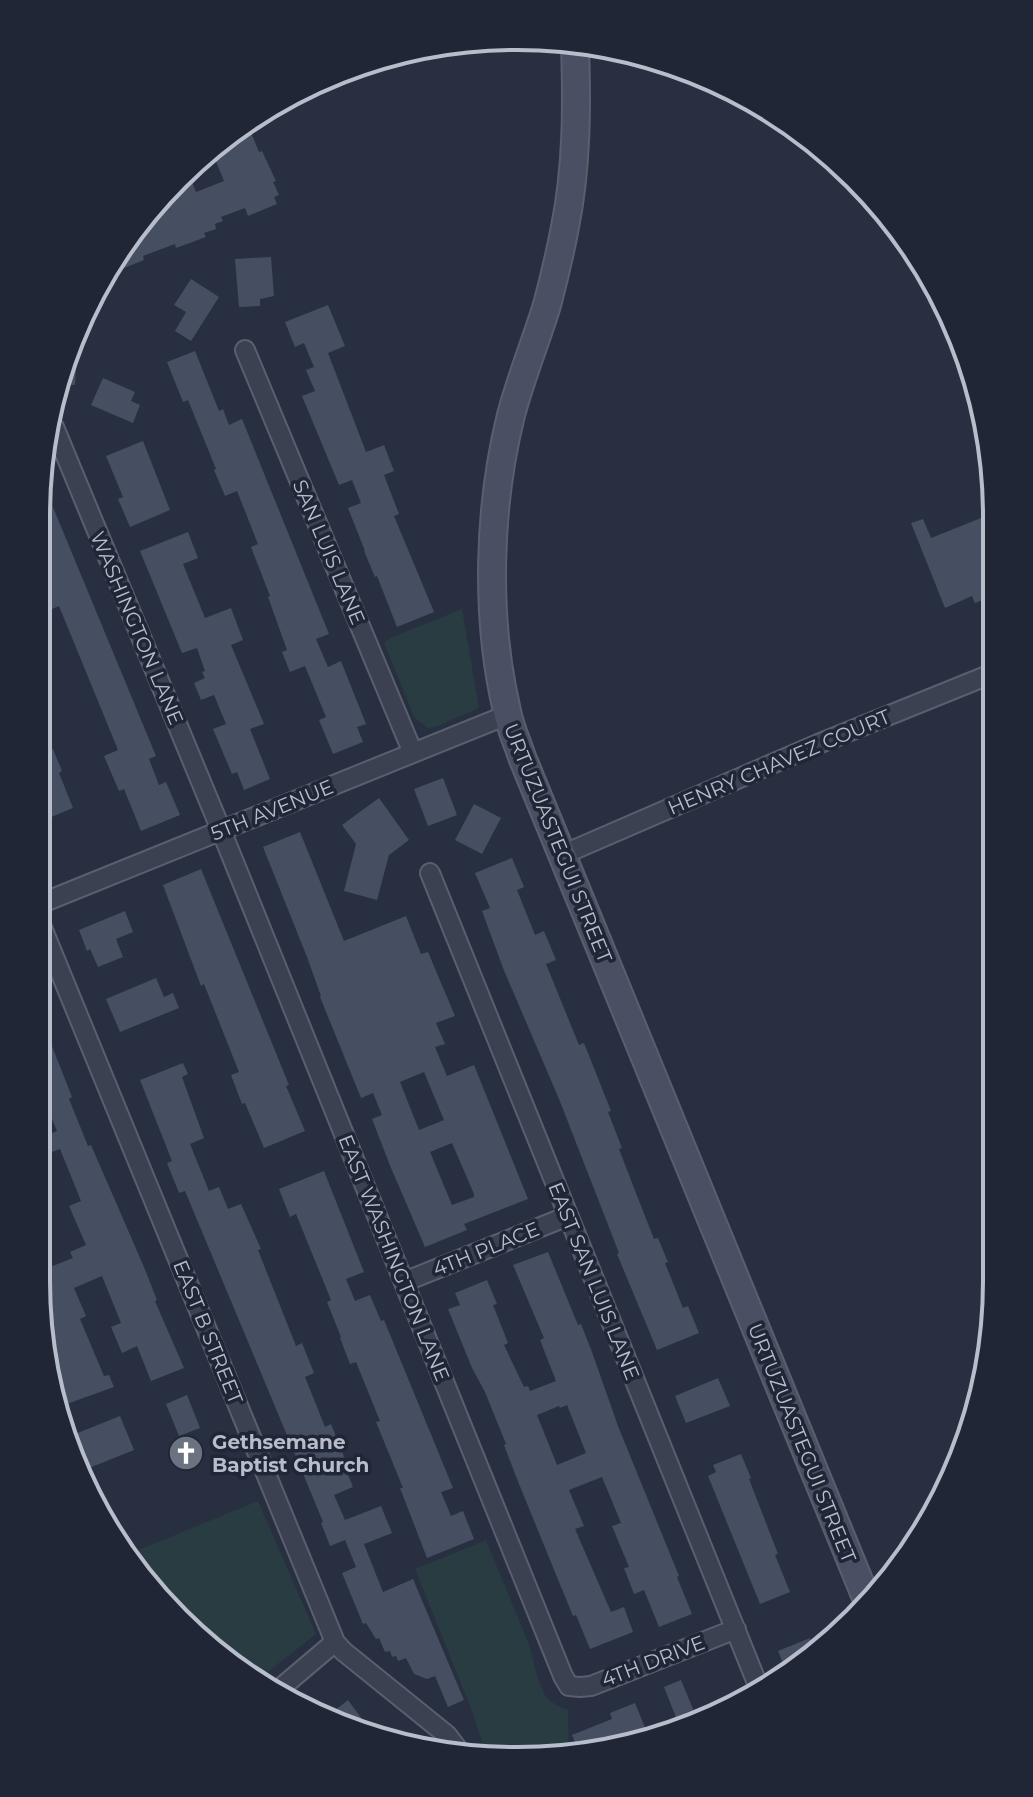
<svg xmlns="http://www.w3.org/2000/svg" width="1033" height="1797" viewBox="0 0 1033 1797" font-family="Montserrat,sans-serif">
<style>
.green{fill:#293c41}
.building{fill:#464f62;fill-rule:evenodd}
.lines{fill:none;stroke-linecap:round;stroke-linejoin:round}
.street-casing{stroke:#595f6e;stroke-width:22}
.secondary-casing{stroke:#595f6e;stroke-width:30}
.street{stroke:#3b4150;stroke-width:18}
.secondary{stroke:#495063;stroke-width:26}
.labels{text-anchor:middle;stroke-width:7;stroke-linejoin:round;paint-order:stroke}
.street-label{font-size:20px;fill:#b8bdcb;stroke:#202636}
.poi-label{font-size:20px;font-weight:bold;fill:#b8bdcb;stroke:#202636;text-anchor:start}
.rim{fill:none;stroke:#b8bdcb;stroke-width:4}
</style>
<rect width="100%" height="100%" fill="#272f40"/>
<path class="green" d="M462 609 479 708 436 727 427 728 414 717 384 643 390 638Z
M258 1501 316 1634 255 1682 249 1680 135 1573 126 1555Z
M486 1540 530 1647 538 1680 546 1697 556 1705 568 1710 569 1756 547 1760 486 1754 472 1711 415 1569Z"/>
<path class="building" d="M246 120 259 152 262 151 276 181 273 182 279 195 274 197 277 204 248 216 245 208 221 217 223 221 215 224 216 229 204 233 206 237 176 248 175 244 143 256 144 260 104 276 117 250 190 177 196 192 224 181 213 154Z
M271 257 274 296 260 299V306L239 307 235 259Z
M191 279 219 297 191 341 175 331 186 312 174 305Z
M328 305 345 346 328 353 366 452 384 445 394 471 384 475 399 514 394 516 434 612 397 627 377 576 375 577 364 551H365L348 508 361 503 352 480 339 485 302 396 315 391 306 370 314 367 304 343 295 347 285 322Z
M78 329 75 385 57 384 62 362Z
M195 351 219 411 223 409 229 425 242 419 329 634 316 639 328 667 341 661 366 724 357 727 363 742 333 754 319 720 326 717 305 666 290 672 282 652 287 650 268 597 270 596 251 547 258 544 237 491 225 496 214 470 216 469 188 400 183 402 167 362Z
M103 378 135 392 131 401 140 405 133 423 91 405Z
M143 441 170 510 130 527 118 499 123 497 106 456Z
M50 500 156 756 149 759 159 785 166 782 180 815 141 831 124 789 119 791 104 756 118 750 59 606 45 612 37 591V505Z
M996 512V595L975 603 972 596 945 608 911 523 923 519 931 538Z
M188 532 198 558 183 564 205 618 231 608 243 640 231 645 264 724 250 729 270 779 244 790 237 772 232 774 213 729 226 724 214 695 201 700 194 683 205 678 202 672 205 671 197 648 182 653 140 551Z
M37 689 51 724 37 730Z
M53 749 62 771 59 773 73 808 37 823V756Z
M443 778 457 815 428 826 414 789Z
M379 798 409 840 389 855 377 900 344 891 356 844 342 825Z
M474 804 501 818 482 854 455 840Z
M300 832 344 941 406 916 421 954 428 952 455 1016 436 1023 445 1044 435 1047 447 1076 474 1065 528 1199 464 1224 467 1230 425 1247 391 1168 372 1119 382 1115 373 1093 361 1098 320 997 321 996 307 957 263 847ZM424 1072 444 1120 419 1130 400 1082ZM452 1143 474 1194V1197L452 1205 430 1152Z
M512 858 524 887 517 890 535 935 544 931 556 960 546 964 579 1045 584 1043 611 1111 608 1112 622 1148 619 1149 634 1188 654 1239 658 1238 668 1262 665 1263 683 1308 688 1306 699 1333 657 1350 617 1254 619 1253 559 1099 503 968 482 911 490 908 475 873Z
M201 869 289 1085 286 1086 305 1131 264 1148 245 1103 242 1104 231 1075 239 1072 204 984 201 986 163 885Z
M125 911 133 932 116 939 123 957 98 967 90 949 87 951 79 930Z
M156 978 164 997 173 993 179 1008 120 1032 106 999Z
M37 1008 72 1097 69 1099 88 1146 91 1145 144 1267 157 1300 155 1301 184 1368 151 1381 137 1346 122 1353 111 1327 121 1323 102 1276 74 1288 86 1316 80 1319 104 1376 109 1375 114 1387 64 1405 56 1384 53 1385 36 1280V1234L50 1267 73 1258 70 1252 86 1245 69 1206 81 1201 60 1149 41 1156 36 1144V1140L57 1131 47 1107 36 1112Z
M183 1063 188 1074 182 1077 204 1138 190 1144 209 1191 219 1187 228 1209 241 1204 261 1249 258 1250 296 1346 302 1343 314 1373 305 1377 325 1427 331 1424 345 1459 342 1460 353 1487 334 1495 345 1520 381 1506 392 1533 364 1544 383 1592 413 1579 464 1700 448 1707 435 1676 427 1679 414 1674 406 1658 398 1661 396 1656 392 1657 390 1651 385 1652 379 1638 376 1639 366 1623 363 1624 342 1573 356 1567 345 1540 330 1546 321 1523 323 1522 304 1476 185 1191 179 1193 167 1163 172 1161 140 1080Z
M324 1171 364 1272 346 1279 355 1301 370 1295 381 1321 384 1320 453 1488 441 1492 451 1516 463 1511 474 1539 427 1558 400 1488H403L376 1422 380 1421 356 1362 350 1364 340 1338 341 1337 327 1302 331 1300 296 1214 290 1217 279 1189Z
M548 1252 578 1325 581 1324 592 1352 618 1426 679 1576 677 1577 692 1614 659 1627 644 1590 634 1594 624 1568 629 1567 612 1526 621 1523 602 1477 569 1490 584 1526 575 1529 611 1612 624 1607 633 1632 590 1649 576 1615 573 1616 559 1582 517 1479 504 1445 506 1444 485 1392 472 1368 448 1309 460 1305 455 1293 487 1280 497 1304 493 1305 508 1343 504 1345 524 1387 528 1386 530 1391 556 1381 540 1340 544 1338 513 1265ZM567 1405 586 1453 557 1465 537 1415 559 1406 560 1408Z
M718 1378 730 1406 686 1423 675 1396Z
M187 1395 200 1428 179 1436 166 1404Z
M120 1416 134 1450 89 1468 75 1434Z
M741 1454 751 1478 749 1479 778 1554 775 1555 790 1592 760 1604 708 1476 716 1472 713 1465Z
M810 1638 816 1654 809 1661 787 1673 778 1651Z
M681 1680 698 1721 681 1730 664 1687Z
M348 1700 376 1738 342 1722 334 1711Z
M635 1703 649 1737 639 1742 580 1754 572 1735 612 1719 610 1713Z"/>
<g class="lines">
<g class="street-casing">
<path id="street" d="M245 350 413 753
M54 427 221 830 563 1676 569 1686 580 1687 591 1686 736 1629
M562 855 818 744 996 672
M430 873 759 1688
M37 905 507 715
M36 913 335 1642 343 1651 447 1735 459 1751
M404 1282 568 1216
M276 1692 335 1642"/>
</g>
<g class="secondary-casing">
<path id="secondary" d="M575 45C577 106 577 167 565 227 560 253 554 279 547 305 536 341 521 377 511 415 488 508 485 618 507 711 510 727 517 742 522 757L867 1600"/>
</g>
<use href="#street" class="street"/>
<use href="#secondary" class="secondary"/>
</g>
<defs>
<g id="church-disc" transform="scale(1.8)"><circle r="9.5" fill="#6b7280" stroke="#202636"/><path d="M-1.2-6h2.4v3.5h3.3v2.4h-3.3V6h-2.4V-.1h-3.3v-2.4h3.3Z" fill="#fff"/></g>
</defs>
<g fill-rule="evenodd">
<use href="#church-disc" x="186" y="1453"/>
</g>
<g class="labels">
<g class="street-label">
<text transform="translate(329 552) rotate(67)" y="7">SAN LUIS LANE</text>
<text transform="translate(137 628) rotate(67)" y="7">WASHINGTON LANE</text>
<text transform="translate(779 762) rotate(-23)" y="7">HENRY CHAVEZ COURT</text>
<text transform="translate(272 810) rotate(-22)" y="7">5TH AVENUE</text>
<text transform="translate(558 843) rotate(68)" y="7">URTUZUASTEGUI STREET</text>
<text transform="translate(486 1249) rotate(-22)" y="7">4TH PLACE</text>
<text transform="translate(394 1258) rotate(68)" y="7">EAST WASHINGTON LANE</text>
<text transform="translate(594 1281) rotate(68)" y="7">EAST SAN LUIS LANE</text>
<text transform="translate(208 1332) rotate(68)" y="7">EAST B STREET</text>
<text transform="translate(802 1443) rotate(68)" y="7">URTUZUASTEGUI STREET</text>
<text transform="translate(653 1661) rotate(-21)" y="7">4TH DRIVE</text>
</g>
<g class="poi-label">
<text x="212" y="1449">Gethsemane<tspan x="212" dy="23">Baptist Church</tspan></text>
</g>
</g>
<path d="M0 0H1033V1797H0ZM516 50H517A466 466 0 0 1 983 516V1281A466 466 0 0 1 517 1747H516A466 466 0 0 1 50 1281V516A466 466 0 0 1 516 50Z" fill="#202636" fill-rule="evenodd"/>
<path class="rim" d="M516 50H517A466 466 0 0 1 983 516V1281A466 466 0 0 1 517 1747H516A466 466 0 0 1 50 1281V516A466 466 0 0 1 516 50Z"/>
</svg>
